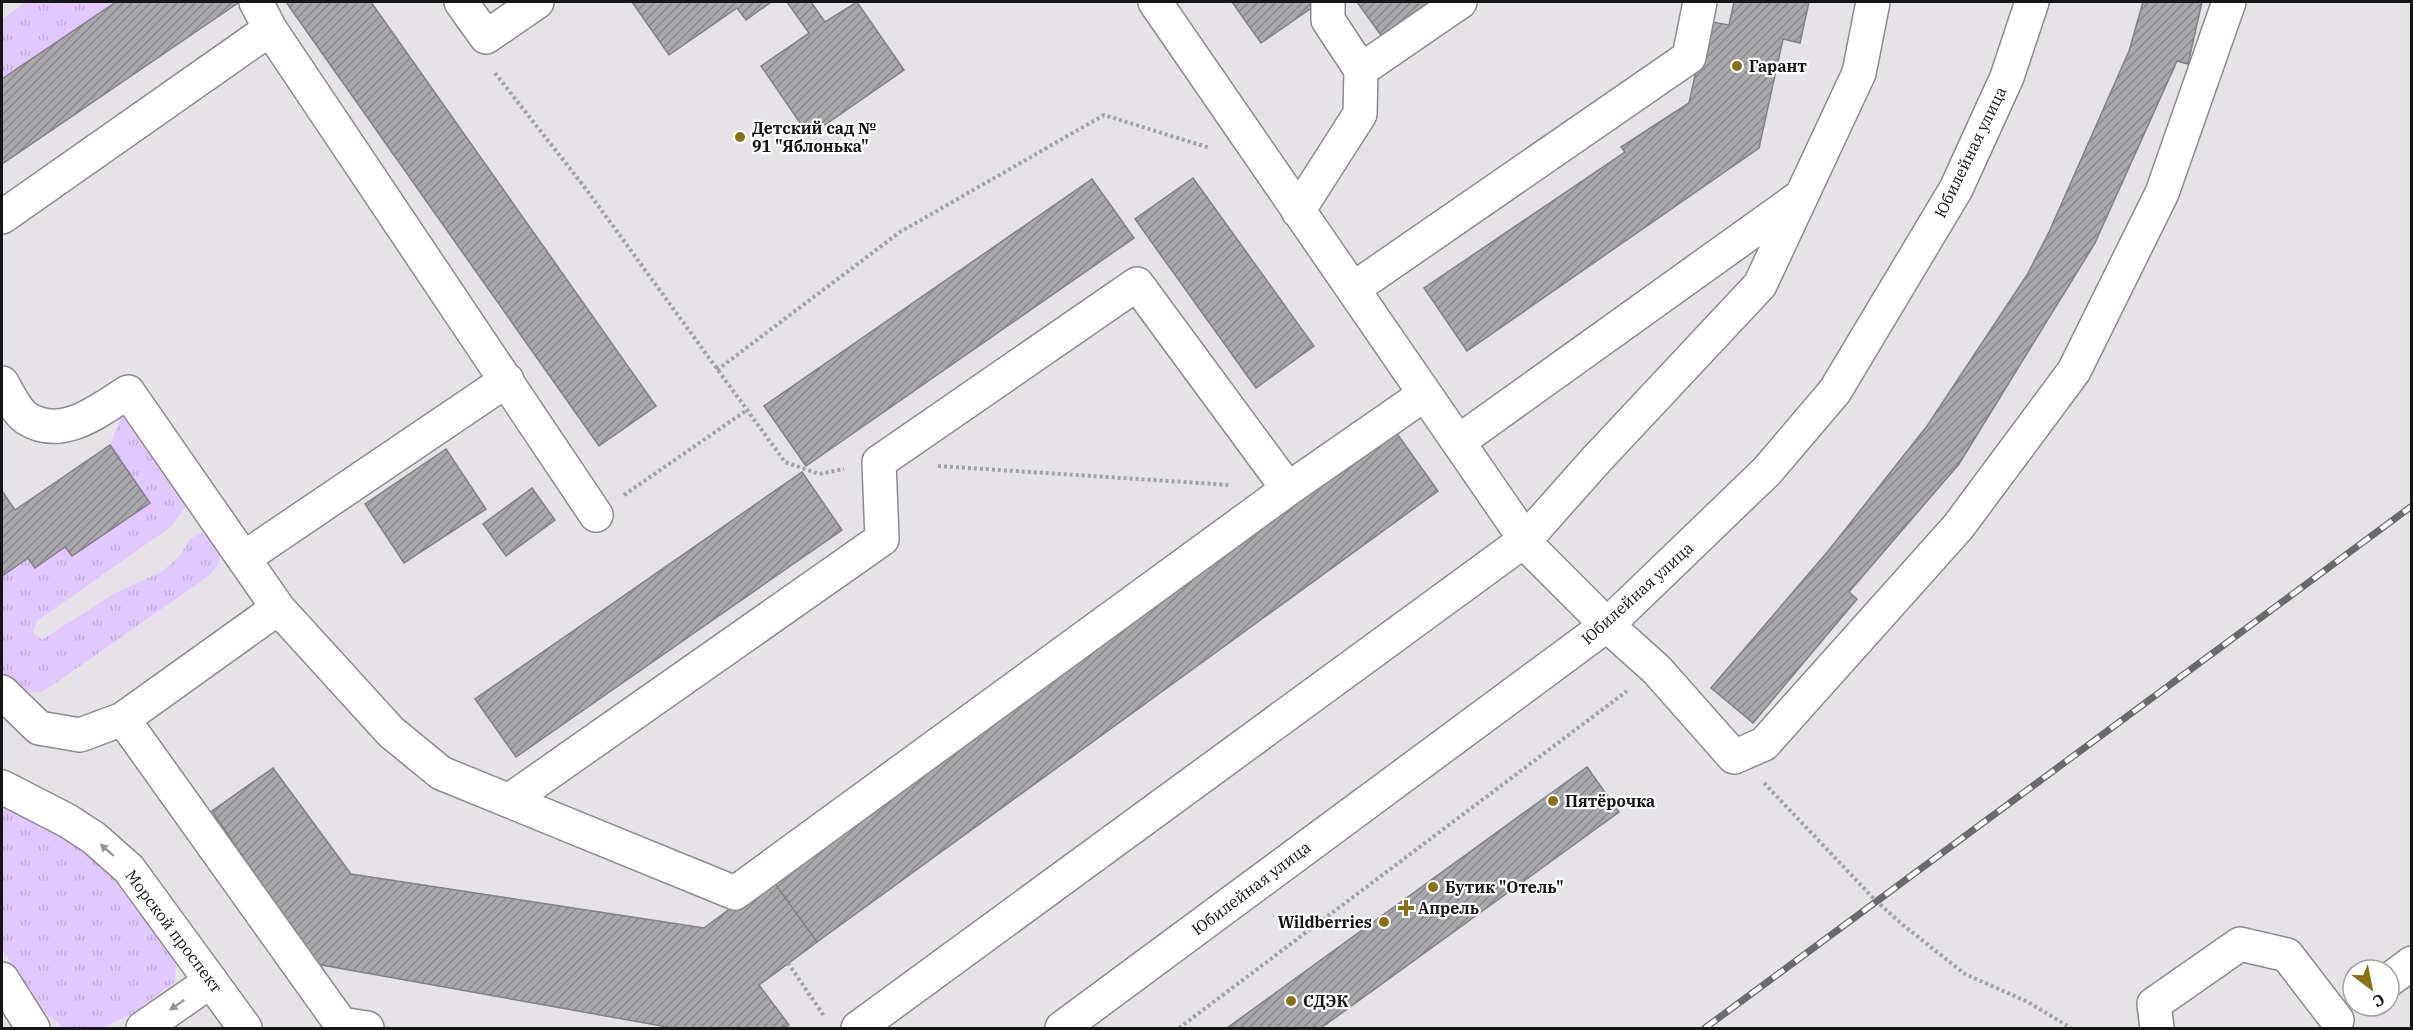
<svg xmlns="http://www.w3.org/2000/svg" width="2413" height="1030" viewBox="0 0 2413 1030" font-family="'IBM Plex Serif',serif">
<style>
.grass{fill:url(#grass-tufts)}
.building{fill:url(#building-hatch);stroke:#828085;stroke-width:1.5}
.lines{fill:none;stroke-linecap:round;stroke-linejoin:round}
.minor-casing{stroke:#8c8a8f;stroke-width:36}
.major-casing{stroke:#8c8a8f;stroke-width:36}
.path{stroke:#a2a1a4;stroke-width:4;stroke-dasharray:3 3;stroke-linecap:butt}
.minor{stroke:#fff;stroke-width:33}
.major{stroke:#fff;stroke-width:33}
.rail-casing{stroke:#6a696b;stroke-width:7}
.rail{stroke:#fff;stroke-width:4.5;stroke-dasharray:14;stroke-linecap:butt}
.oneway{fill:#969696}
.poi-dot{fill:#877112;stroke:#fff;stroke-width:2}
.labels{text-anchor:middle;stroke-width:4.5;stroke-linejoin:round;paint-order:stroke}
.poi-label{font-size:16px;font-weight:bold;fill:#161516;stroke:#fff;text-anchor:start}
.street-label{font-size:16px;fill:#161516;stroke:#fff}
</style>
<defs>
<pattern id="grass-tufts" width="24" height="20" patternUnits="userSpaceOnUse" patternTransform="scale(1.5)"><rect width="24" height="20" fill="#e1c9ff"/><path d="M3 7l-1-3M5 7V3M7 7l1-3M15 17l-1-3M17 17v-4M19 17l1-3" fill="none" stroke="#c0acda"/></pattern>
<pattern id="building-hatch" width="6" height="6" patternUnits="userSpaceOnUse" patternTransform="scale(1.5)"><rect width="6" height="6" fill="#aaa8ad"/><path d="M-1 1l2-2M0 6l6-6M5 7l2-2" fill="none" stroke="#89888c"/></pattern>
</defs>
<rect width="100%" height="100%" fill="#e5e3e8"/>
<path class="grass" d="M26 2H116L2 79V19Z
M121 416 141 421 187 498 184 509 172 526 37 621 33 632 42 640 115 593 161 572 178 558 190 539 200 533 212 536C224 553 222 563 207 577L50 687 40 692 2 690V576L28 558 65 547 72 556 150 503 110 445Z
M2 805 57 829 103 867 151 920 176 963 175 982 130 1015 101 1028H64L45 1013 2 949Z"/>
<path class="building" d="M116 2H237L238 3 2 164V79Z
M286 2H371L656 406 599 446Z
M632 2H771L746 20 737 8 669 55Z
M787 2H811L825 22 857 2 904 70 809 136 761 66 809 33Z
M1232 2H1320L1261 43Z
M1357 2H1449L1388 45Z
M1734 2H1809L1800 43 1783 39 1759 148 1467 351 1424 288 1625 152 1621 147 1689 103 1707 21 1729 25Z
M2143 2H2202L2188 64 2177 61 2095 243 1959 464 1849 592 1857 599 1753 723 1711 688 1829 550 1927 426 2027 275 2049 232 2129 51Z
M1193 178 1314 346 1256 388 1135 219Z
M1092 179 1134 238 806 466 764 406Z
M1393 428 1438 491 817 942 771 878Z
M110 445 150 503 72 556 65 547 35 568 28 558 2 576V491L15 510Z
M446 449 486 509 404 563 365 504Z
M802 472 842 530 516 757 475 699Z
M532 488 555 520 506 556 483 524Z
M1587 767 1619 812 1321 1028H1227Z
M273 768 351 874 704 928 771 878 817 942 759 985 789 1025 783 1028H673L316 964 212 811Z"/>
<g class="lines">
<g class="minor-casing">
<path id="minor" d="M256 2 270 29
M461 2 486 37 537 2
M1155 2 1534 552 1607 625 1657 670 1734 757 1764 744 1958 527 2074 371 2162 193 2229 2
M1328 2V20L1361 70 1460 2
M1298 211 1360 114 1361 70
M2 217 270 29 596 515
M1353 289 1689 57 1700 2
M2 383C8 393 16 411 26 418 62 441 98 411 128 392L278 608 391 732 441 773 735 893 1288 489 1425 394
M1458 442 1800 197
M244 558 507 380
M2 692 39 728 80 735 123 719 278 608
M123 719 341 1024 367 1028
M510 800 882 539 879 462 1137 284 1288 489
M2 979 33 1028
M2389 980 2412 963
M143 1028 211 981
M858 1028 1525 540 1596 460 1760 285 1859 73 1873 2
M1062 1028 1607 625 1767 471 1835 391 1956 189 2007 77 2032 2
M2157 1028 2154 1004 2240 944 2287 955 2337 1020"/>
</g>
<g class="major-casing">
<path id="major" d="M2 787 68 821 94 838 129 869 245 1028"/>
</g>
<path class="path" d="M495 73 586 189 785 462 819 474 844 469
M717 370 900 232 1104 115 1210 148
M938 466 1230 485
M624 495 747 410
M1764 783 1876 901 1903 925 1965 974 2028 1002 2071 1028
M788 963 824 1016
M1179 1028 1627 691"/>
<use href="#minor" class="minor"/>
<use href="#major" class="major"/>
<g class="rail-casing">
<path id="rail" d="M1705 1028 2412 506"/>
</g>
<use href="#rail" class="rail"/>
</g>
<defs><path id="oneway-solid" d="M-6-.8H1V-3.2L6.5 0L1 3.2V.8H-6Z" transform="scale(1.5)"/></defs>
<g class="oneway">
<use href="#oneway-solid" transform="translate(107 850) rotate(-139)"/>
<use href="#oneway-solid" transform="translate(177 1005) rotate(145)"/>
</g>
<g class="poi-dot">
<circle cx="1737" cy="66" r="6"/>
<circle cx="740" cy="137" r="6"/>
<circle cx="1553" cy="801" r="6"/>
<circle cx="1433" cy="887" r="6"/>
<path d="M1403 899h6v6h6v6h-6v6h-6v-6h-6v-6h6z"/>
<circle cx="1384" cy="922" r="6"/>
<circle cx="1291" cy="1001" r="6"/>
</g>
<g class="labels">
<g class="poi-label">
<text x="1749" y="72">Гарант</text>
<text x="752" y="134">Детский сад №<tspan x="752" dy="18">91 "Яблонька"</tspan></text>
<text x="1565" y="807">Пятёрочка</text>
<text x="1445" y="893">Бутик "Отель"</text>
<text x="1418" y="914">Апрель</text>
<text x="1372" y="928" text-anchor="end">Wildberries</text>
<text x="1303" y="1007">СДЭК</text>
</g>
<g class="street-label">
<text transform="translate(1970 152) rotate(-64)" y="6">Юбилейная улица</text>
<text transform="translate(1637 593) rotate(-42)" y="6">Юбилейная улица</text>
<text transform="translate(1251 888) rotate(-37)" y="6">Юбилейная улица</text>
<text transform="translate(174 931) rotate(53)" y="6">Морской проспект</text>
</g>
</g>
<rect width="2413" height="1030" fill="none" stroke="#161516" stroke-width="6"/>
<g transform="translate(2371 988) rotate(148)"><circle r="28" fill="#ffffff" stroke="#a2a1a2" stroke-width="1.5"/>
<path d="M0-4.5L10 22L0 15L-10 22Z" fill="#877112"/>
<text y="-9" font-size="16" font-weight="bold" text-anchor="middle" fill="#161516">С</text>
</g>
</svg>
